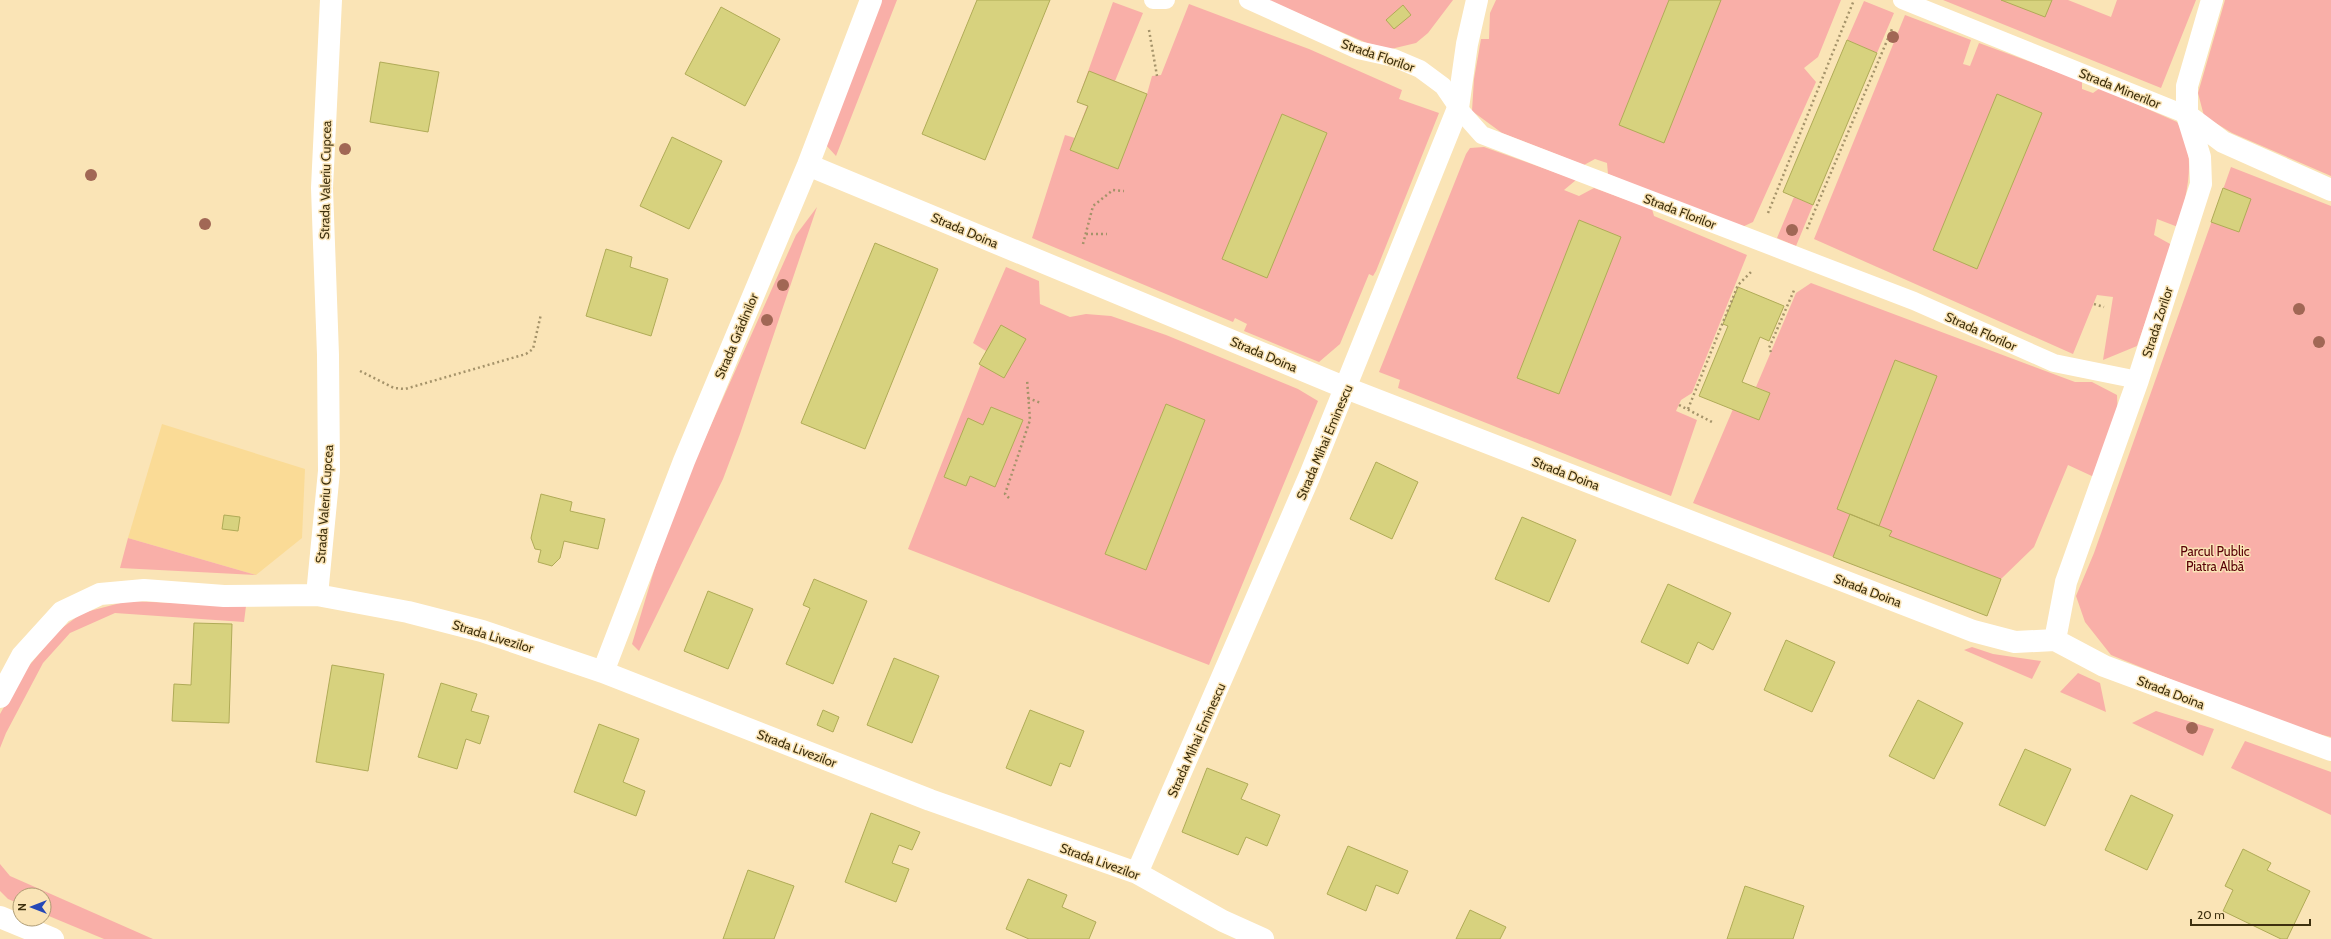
<svg xmlns="http://www.w3.org/2000/svg" width="2331" height="939" viewBox="0 0 2331 939" font-family="Cabin,sans-serif">
<style>
.built{fill:#fadb96}
.green{fill:#f9afa8}
.building{fill:#d7d27e;stroke:#b0ab57}
.lines{fill:none;stroke-linecap:round;stroke-linejoin:round}
.path{stroke:#a5936a;stroke-width:2.5;stroke-dasharray:2 3;stroke-linecap:butt}
.service{stroke:#fff;stroke-width:18}
.minor{stroke:#fff;stroke-width:22}
.tertiary{stroke:#fff;stroke-width:22}
.tree{fill:#a16755}
.labels{text-anchor:middle;stroke-width:3;stroke-linejoin:round;paint-order:stroke}
.street-label{font-size:13px;fill:#3e300e;stroke:#fae4b6}
.park-label{font-size:13px;fill:#590006;stroke:#fae4b6}
</style>
<rect width="100%" height="100%" fill="#fae4b6"/>
<path class="built" d="M162 424 305 469 302 538 256 575 128 538Z"/>
<path class="green" d="M880 0H897L836 156 825 144Z
M1267 0H1453L1428 33 1416 43 1391 49 1367 43Z
M1496 0H1841L1818 57 1804 68 1816 82 1753 222 1740 228 1608 174 1607 163 1595 159 1584 165 1502 133 1472 111 1474 79 1481 39H1489L1490 13Z
M1943 0H2068L2111 17 2117 0H2196L2161 88Z
M2225 0H2331V176L2232 133 2204 116 2198 93Z
M1864 1 1894 13 1877 53 1847 40Z
M1113 2 1143 13 1115 81 1147 94 1152 76 1161 75 1189 4 1309 49 1402 90 1399 99 1439 113 1376 271 1373 276 1369 274 1340 344 1319 362 1244 331 1247 324 1235 318 1233 322 1032 238 1065 135 1075 138 1087 106 1077 102Z
M1905 15 1971 40 1963 64 1970 66 1979 43 2082 81V89L2093 93 2100 88 2177 122C2198 154 2187 193 2178 227L2157 219 2154 235 2172 245 2137 346 2103 360 2113 297 2097 295 2073 354 1814 239Z
M1484 147 1576 180 1564 190 1579 196 1594 188 1652 209 1654 216 1747 255 1692 393 1681 400 1676 411 1697 420 1671 496 1398 388 1400 380 1379 372 1466 154 1470 148Z
M2231 167 2331 206V737L2285 726 2111 655 2085 622 2076 596 2094 553Z
M1794 197 1813 205 1796 246 1777 238Z
M817 207 740 434 723 479 639 651 632 644 659 554 685 483 796 235Z
M1006 267 1039 281 1040 304 1070 317 1086 314 1111 316 1166 335 1298 389 1318 401 1209 665 908 549 986 351 973 343Z
M1811 283 2075 382H2092L2117 395 2118 420 2094 477 2068 465 2034 547 2001 579 1987 616 1693 503 1733 409 1759 420 1770 393 1756 387 1796 293Z
M128 538 256 575 120 568Z
M128 601 246 606 244 622 115 613 70 633 43 663 6 733 0 748V714L23 673 58 631 82 613Z
M1972 647 1993 654 2041 661 2032 679 1964 650Z
M2078 673 2100 683 2106 712 2060 692Z
M2156 711 2214 729 2203 756 2132 723Z
M2245 741 2331 772V815L2231 768Z
M0 864 10 876 153 939H104L44 914V895H20V904L8 899 0 891Z"/>
<path class="building" d="M977 0H1050L985 160 922 134Z
M1669 0H1721L1664 143 1619 125Z
M2001 0H2052L2045 17Z
M1403 5 1411 15 1394 29 1386 20Z
M721 7 780 39 745 106 685 74Z
M1847 40 1877 53 1813 205 1783 192Z
M380 62 439 72 428 132 370 122Z
M1089 71 1147 94 1118 169 1070 150 1088 106 1077 102Z
M1997 94 2042 113 1977 269 1933 250Z
M1282 114 1327 133 1267 278 1222 259Z
M672 137 722 161 689 229 640 206Z
M2223 188 2251 199 2239 232 2211 222Z
M1579 220 1621 237 1559 394 1517 378Z
M875 243 938 269 865 449 801 423Z
M606 249 632 257 630 267 668 279 651 336 586 316Z
M1738 287 1784 306 1769 341 1760 337 1742 382 1770 393 1759 420 1699 396 1728 326 1723 324Z
M1001 325 1026 339 1004 378 979 364Z
M1895 360 1937 376 1879 526 1837 509Z
M1166 404 1205 420 1146 570 1105 554Z
M991 407 1023 420 995 487 970 476 966 486 944 477 968 418 983 425Z
M1376 462 1418 482 1392 539 1350 519Z
M541 494 572 502 570 511 605 519 598 549 564 541 560 558 552 566 538 562 541 550 535 549 531 538Z
M1850 514 1892 531 1889 536 2001 579 1987 616 1833 557Z
M224 515 240 517 238 531 222 529Z
M1522 517 1576 540 1549 602 1495 579Z
M814 579 867 601 833 684 786 664 810 608 803 605Z
M1668 584 1731 613 1713 650 1698 642 1688 664 1641 642Z
M708 591 753 609 728 669 684 651Z
M194 623 232 624 229 723 172 721 174 684 191 685Z
M1786 640 1835 662 1812 712 1764 690Z
M894 658 939 676 912 743 867 725Z
M332 665 384 674 368 771 316 762Z
M441 683 477 694 471 711 489 716 480 744 466 739 457 769 418 757Z
M1918 700 1963 723 1934 779 1889 756Z
M823 710 839 717 833 732 817 725Z
M1030 710 1084 731 1070 767 1060 763 1051 786 1006 768Z
M599 724 639 739 623 782 645 791 636 816 574 792Z
M2025 749 2071 769 2045 826 1999 805Z
M1207 768 1248 784 1241 799 1280 815 1267 846 1246 837 1238 855 1182 832Z
M2131 795 2173 815 2147 870 2105 850Z
M871 813 920 832 912 850 899 845 892 863 909 869 896 902 845 882Z
M1348 846 1408 871 1398 894 1376 885 1366 911 1327 894Z
M2243 849 2271 863 2267 870 2310 891 2287 939H2281L2223 911 2233 890 2225 886Z
M748 870 794 886 774 939H723Z
M1028 879 1067 895 1062 907 1096 922 1089 939H1029L1006 929Z
M1745 886 1804 906 1793 939H1727Z
M1470 910 1506 927 1500 939H1456Z"/>
<g class="lines">
<path class="path" d="M1149 30 1157 76
M1768 213 1854 0
M1807 229 1892 29
M1086 234H1107
M1083 244 1093 206 1113 190 1124 191
M2094 304 2104 307
M1771 352 1769 348 1795 288
M360 371 394 388 405 389 526 354 533 349 541 314
M1028 398 1041 403
M1679 405 1712 422
M1688 409 1738 285 1752 271
M1009 498 1005 494 1030 420 1027 379"/>
<path class="service" d="M1153 0H1166
M1248 0 1358 50 1394 58 1420 69 1443 86 1458 108 1482 135 1914 301 2054 363 2138 380
M1902 0 2187 115"/>
<path class="minor" d="M2187 115 2223 142 2331 190
M808 165 1346 388 1973 631 2015 642 2055 640 2104 666 2331 750
M317 595 329 471 328 355 322 188 331 0
M2055 640 2066 582 2138 380 2201 184 2200 157 2187 115V86L2212 0
M603 672 684 461 808 165 871 0
M0 697 22 656 62 612 100 594 144 590 224 596 317 595 408 612 482 631 603 672 930 800 1137 873 1223 921 1263 939
M1137 873 1310 475 1458 108 1467 44 1477 0"/>
<path class="tertiary" d="M0 917 53 939"/>
</g>
<g class="tree">
<circle cx="1893" cy="37" r="6"/>
<circle cx="345" cy="149" r="6"/>
<circle cx="91" cy="175" r="6"/>
<circle cx="205" cy="224" r="6"/>
<circle cx="1792" cy="230" r="6"/>
<circle cx="783" cy="285" r="6"/>
<circle cx="2299" cy="309" r="6"/>
<circle cx="767" cy="320" r="6"/>
<circle cx="2319" cy="342" r="6"/>
<circle cx="2192" cy="728" r="6"/>
</g>
<g class="labels">
<g class="street-label">
<text transform="translate(1378 55) rotate(19)" y="5">Strada Florilor</text>
<text transform="translate(2120 88) rotate(22)" y="5">Strada Minerilor</text>
<text transform="translate(325 180) rotate(-89)" y="5">Strada Valeriu Cupcea</text>
<text transform="translate(1680 211) rotate(21)" y="5">Strada Florilor</text>
<text transform="translate(965 230) rotate(23)" y="5">Strada Doina</text>
<text transform="translate(2157 322) rotate(-72)" y="5">Strada Zorilor</text>
<text transform="translate(1981 331) rotate(24)" y="5">Strada Florilor</text>
<text transform="translate(736 336) rotate(-67)" y="5">Strada Grădinilor</text>
<text transform="translate(1264 354) rotate(23)" y="5">Strada Doina</text>
<text transform="translate(1324 442) rotate(-67)" y="5">Strada Mihai Eminescu</text>
<text transform="translate(1566 473) rotate(21)" y="5">Strada Doina</text>
<text transform="translate(324 504) rotate(-86)" y="5">Strada Valeriu Cupcea</text>
<text transform="translate(1868 590) rotate(21)" y="5">Strada Doina</text>
<text transform="translate(493 636) rotate(17)" y="5">Strada Livezilor</text>
<text transform="translate(2171 692) rotate(21)" y="5">Strada Doina</text>
<text transform="translate(1196 740) rotate(-66)" y="5">Strada Mihai Eminescu</text>
<text transform="translate(797 748) rotate(21)" y="5">Strada Livezilor</text>
<text transform="translate(1100 861) rotate(20)" y="5">Strada Livezilor</text>
</g>
<g class="park-label">
<text x="2215" y="556">Parcul Public<tspan x="2215" dy="15">Piatra Albă</tspan></text>
</g>
</g>
<g transform="translate(32 907) rotate(270)"><circle r="19" fill="#fae4b6" stroke="#af9c73"/>
<path d="M0-3L7 15L0 10L-7 15Z" fill="#2548b7"/>
<text y="-6" font-size="11" font-weight="bold" text-anchor="middle" fill="#3e300e">N</text>
</g>
<path d="M2191 919v6h119v-6" fill="none" stroke="#3e300e" stroke-width="2"/>
<text x="2197" y="919" font-size="12" fill="#3e300e" stroke="#fae4b6" stroke-width="3" paint-order="stroke">20 m</text>
</svg>
